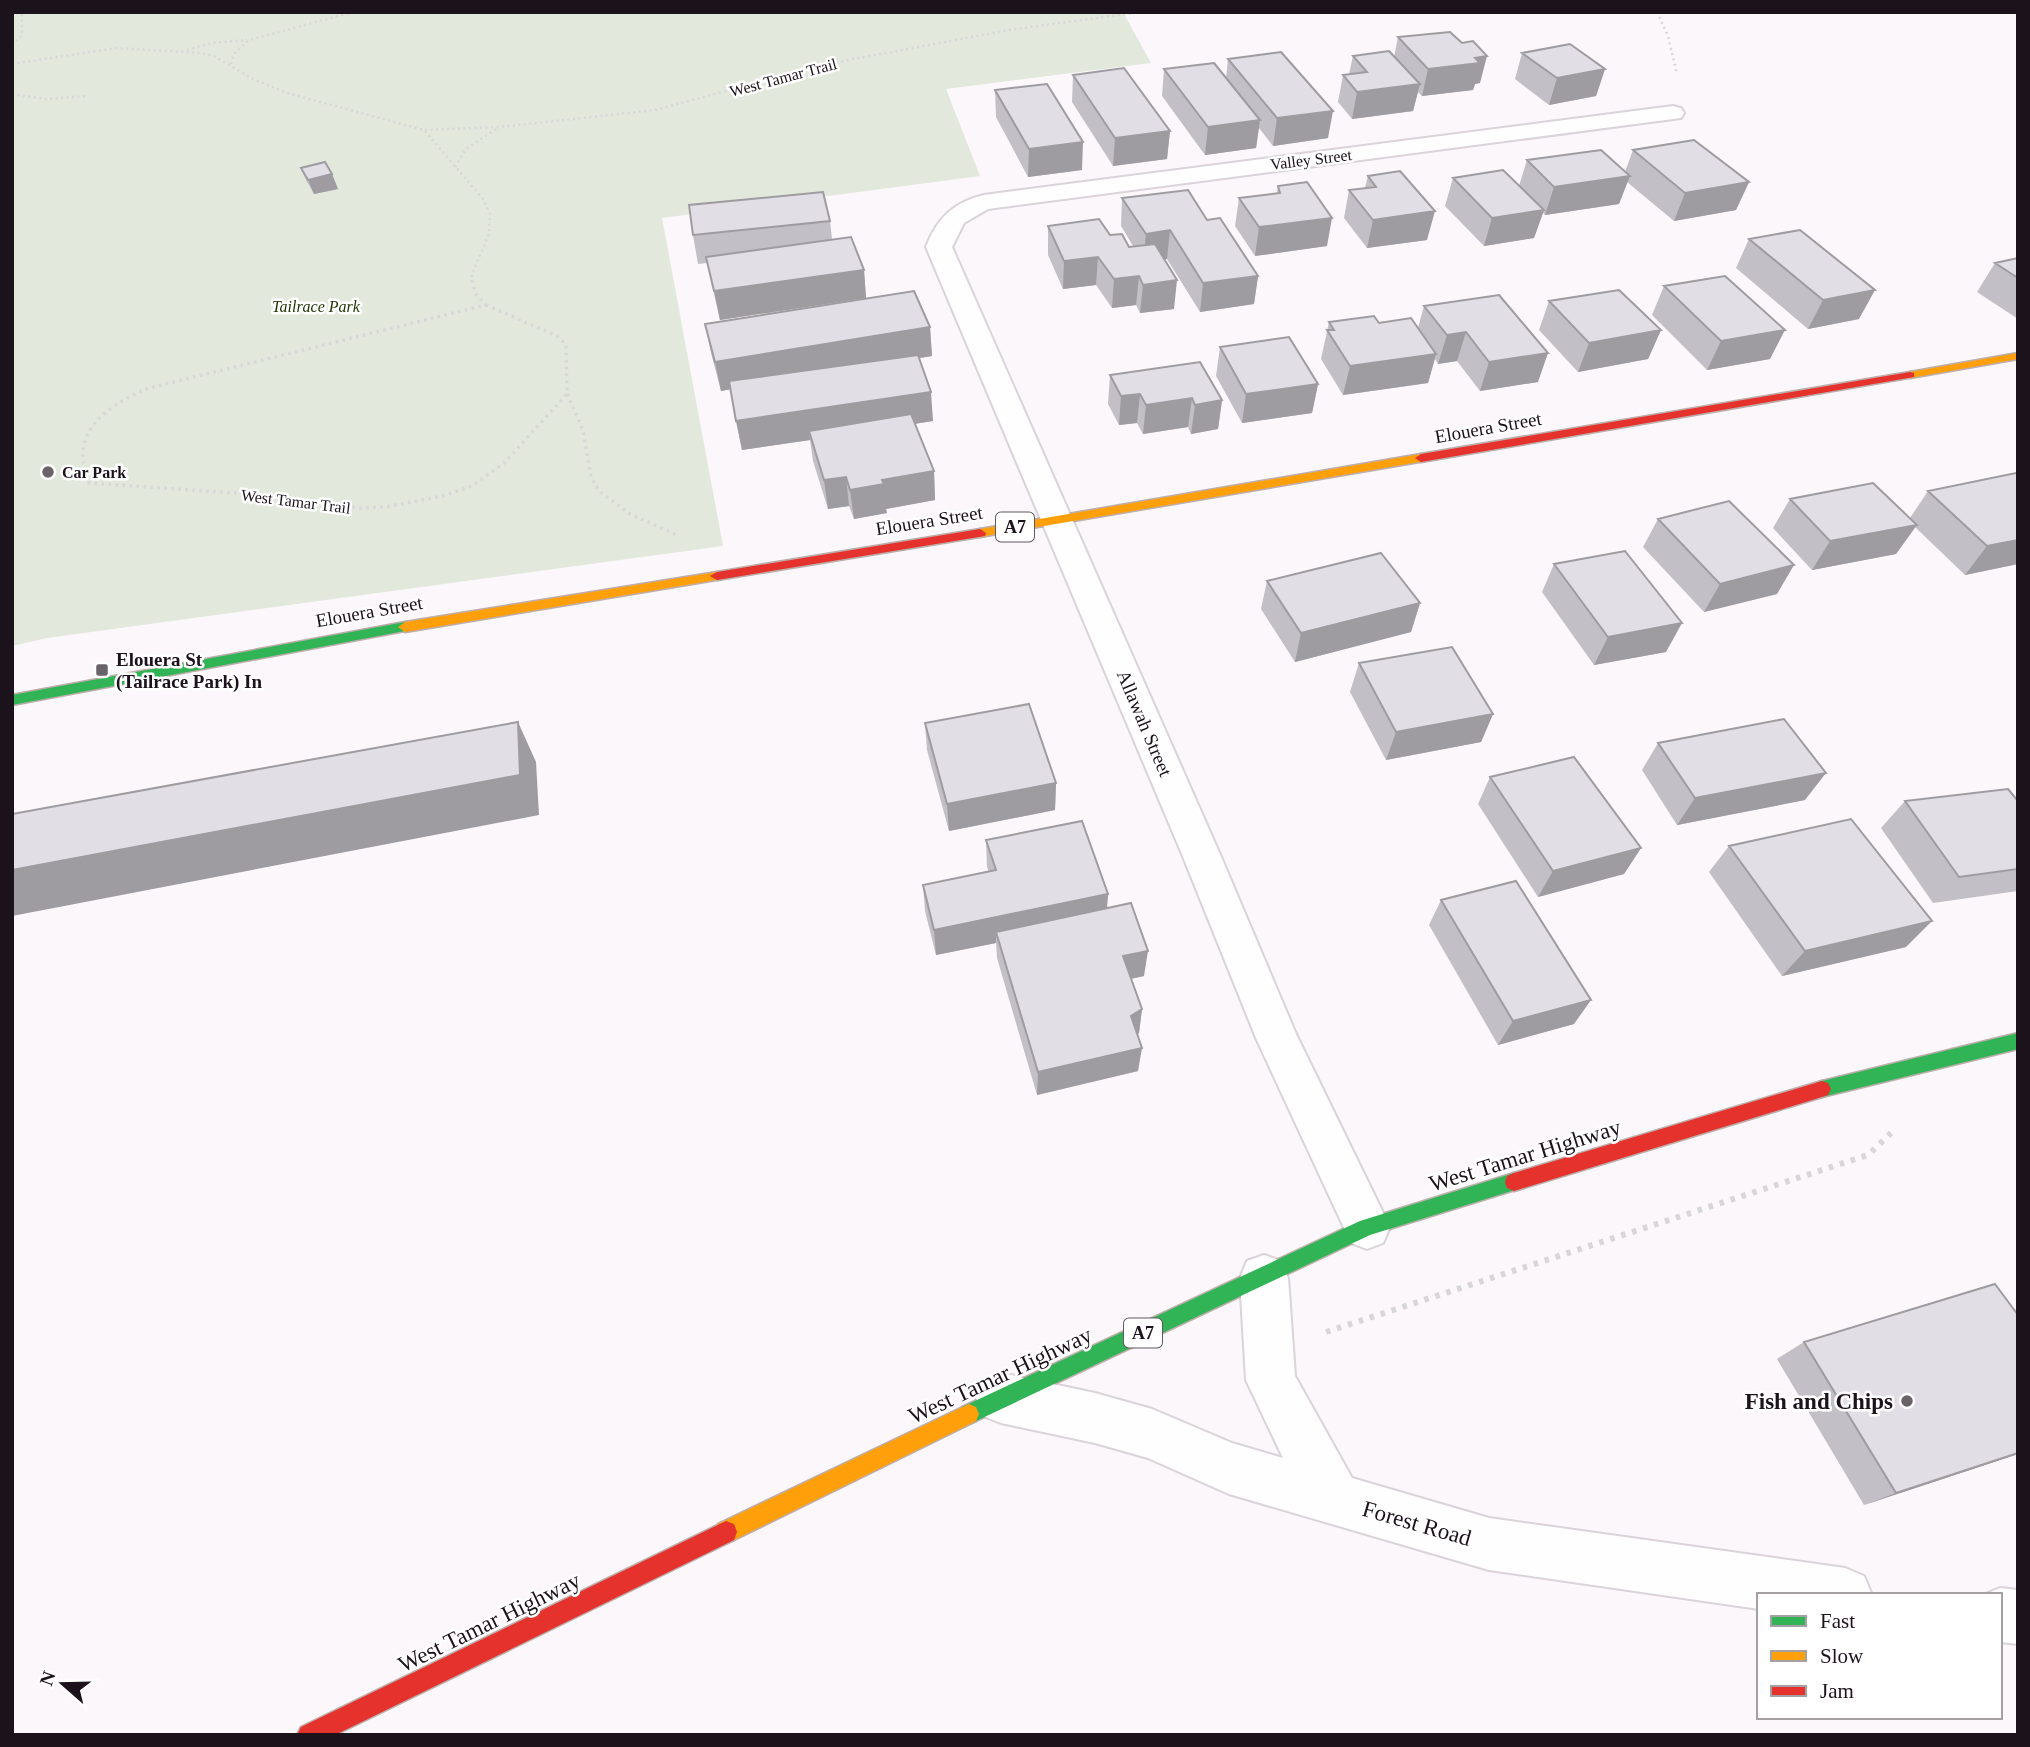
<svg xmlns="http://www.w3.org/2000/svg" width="2030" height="1747" viewBox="0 0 2030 1747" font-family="'Times New Roman',serif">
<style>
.green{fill:#e2e8db}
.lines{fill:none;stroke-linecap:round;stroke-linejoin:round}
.street-casing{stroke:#dad3d9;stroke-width:4}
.fast-casing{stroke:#bdaeab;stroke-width:3}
.slow-casing{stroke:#bdaeab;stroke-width:3}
.jam-casing{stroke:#bdaeab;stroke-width:3}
.path-far2{stroke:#d8d7d8;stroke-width:2.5;stroke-dasharray:2 3.5;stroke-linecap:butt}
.path-far1{stroke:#d8d7d8;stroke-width:3.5;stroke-dasharray:2.5 4.5;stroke-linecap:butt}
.path{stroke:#d8d7d8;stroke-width:6;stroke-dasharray:4.5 7;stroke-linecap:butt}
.street{fill:#fefefe;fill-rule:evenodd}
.fast{fill:#30b455;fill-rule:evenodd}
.slow{fill:#ff9f0a;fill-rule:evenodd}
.jam{fill:#e5322d;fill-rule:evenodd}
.wall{fill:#c2bfc6}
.shaded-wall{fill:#9e9ba1}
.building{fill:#e2dee6;stroke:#9e9ba1;stroke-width:2}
.poi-dot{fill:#6a6269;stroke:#fff;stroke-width:2.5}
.labels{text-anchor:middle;stroke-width:5;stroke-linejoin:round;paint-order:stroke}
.far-street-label{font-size:16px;fill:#1c121b;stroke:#fff}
.far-park-label{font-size:16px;font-style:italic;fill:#1d3302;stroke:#fff}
.far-poi-label{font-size:16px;font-weight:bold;fill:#1c121b;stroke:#fff;text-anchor:start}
.shield{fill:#fff;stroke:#60595f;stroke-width:2}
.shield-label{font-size:18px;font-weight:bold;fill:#1c121b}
.street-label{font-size:19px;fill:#1c121b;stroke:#fff}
.poi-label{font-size:19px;font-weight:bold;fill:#1c121b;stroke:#fff;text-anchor:start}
.near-street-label{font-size:23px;fill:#1c121b;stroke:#fff}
.near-poi-label{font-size:23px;font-weight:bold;fill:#1c121b;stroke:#fff;text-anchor:end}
</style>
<rect width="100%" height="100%" fill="#fbf7fa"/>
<path class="green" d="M12 12H1123L1151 63 946 89 980 176 662 218 723 546 47 638 12 646Z"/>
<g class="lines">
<g class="street-casing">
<path id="street" d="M1673 106 1681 108 1684 113 1681 118 988 209 964 223 952 247 1222 859 1296 1034 1390 1227 1383 1243 1367 1249 1351 1243 1256 1038 1184 859 926 247C937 218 954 202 984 195Z
M1264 1255 1281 1261 1288 1278 1295 1376 1352 1478 1489 1518 1845 1568 1864 1576 1872 1595H1759V1609L1489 1570 1229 1494 1148 1458 1095 1443 1001 1423 983 1416 976 1398 983 1380 1001 1373 1095 1393 1152 1409 1232 1443 1283 1458 1246 1380 1240 1278 1247 1261Z
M2000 1588 2018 1590V1644L2000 1642V1595H1983Z"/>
</g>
<g class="fast-casing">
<path id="fast" d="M405 622 412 627 410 630 12 705V695Z
M2018 1033V1049L1822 1097 1816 1095 1813 1089 1816 1083 1822 1081Z
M1514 1173 1521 1176 1523 1182 1521 1188 1370 1235 976 1421 969 1424 962 1421 959 1414 962 1407 1360 1221Z"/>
</g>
<g class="slow-casing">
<path id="slow" d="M2018 353V359L1910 378 1904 375 1910 372Z
M1421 454 1427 458 1425 461 980 537 974 533 980 529Z
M717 572 724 576 722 579 405 632 398 627 405 622Z
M969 1404 976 1407 979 1414 976 1421 734 1540 726 1543 718 1540 715 1532 718 1524Z"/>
</g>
<g class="jam-casing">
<path id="jam" d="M1910 372 1914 373V377L1421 462 1415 458 1421 454Z
M980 529 986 533 985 536 717 580 710 576 717 572Z
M1822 1081 1828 1083 1831 1089 1828 1095 1822 1097 1514 1191 1507 1188 1505 1182 1507 1176 1514 1173Z
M726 1521 734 1524 737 1532 734 1540 335 1735H297L301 1727Z"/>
</g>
<path class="path-far2" d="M1657 12 1668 36 1677 74
M12 45 22 35V12
M187 50 211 43 247 40
M12 64 116 48 201 53 214 56 253 79 287 93 424 130 483 199 490 214 489 234 472 274V282
M231 64 234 54 249 40 353 12
M12 94 46 99 89 96
M425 130 500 127 655 110 827 64 1009 30 1140 12
M455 167 466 149 496 129"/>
<path class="path-far1" d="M472 280 476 294 486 305
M486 305 557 336 566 345 567 394 504 463 472 486 443 496 385 507 360 508 266 495 89 483C87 474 83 464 83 455 82 421 119 402 145 389Z
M567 394 583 430 591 477 599 491 630 514 679 536"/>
<path class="path" d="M1326 1332 1868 1155 1891 1133"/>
<use href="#street" class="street"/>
<use href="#fast" class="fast"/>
<use href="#slow" class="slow"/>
<use href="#jam" class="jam"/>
</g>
<path class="wall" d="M1398 37 1480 83 1475 84 1473 90 1422 96 1418 92 1413 111 1352 119 1338 102 1343 75 1349 74 1353 56 1394 57Z
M1522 53 1605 69 1596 96 1549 105 1515 79Z
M1228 59 1328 138 1273 146 1259 128 1256 148 1205 155 1162 96 1164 69 1226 78Z
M1073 75 1170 131 1167 159 1113 166 1072 102Z
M995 90 1082 170 1028 177 996 117Z
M1633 150 1749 182 1736 210 1674 221 1627 182 1619 204 1545 215 1543 213 1534 238 1484 246 1445 206 1453 178 1519 186 1527 160 1625 172Z
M301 168 332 174 338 189 314 194 307 182Z
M1368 176 1427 240 1367 248 1344 218 1349 190 1365 188Z
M1278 186 1327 246 1255 256 1235 226 1239 198 1277 193Z
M1122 198 1207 220 1258 276 1254 304 1200 312 1167 259H1164L1174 309 1140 313 1136 305 1112 308 1096 285 1063 289 1048 255V226L1110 235 1129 247 1133 246 1121 226Z
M830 221 832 239 864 270 866 298 720 320 707 263 698 264 693 235Z
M1749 239 1859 319 1808 329 1736 268Z
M2018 258V319L1977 292 1995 263Z
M1664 286 1770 359 1707 370 1652 315Z
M1499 295 1538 382 1480 391 1457 361 1438 364 1435 359 1428 383 1343 395 1321 359 1329 322 1379 323 1418 328 1424 306Z
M1549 301 1661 330 1648 359 1578 372 1539 330Z
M705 324 930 327 932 356 919 358 933 421 915 424 934 471 935 500 886 509 887 513 854 519 849 506 828 509 813 461 810 440 742 450 730 389 721 391 711 353Z
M1220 347 1318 384 1312 413 1242 423 1216 376Z
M1110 375 1222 400 1218 429 1191 434 1188 427 1143 434 1137 423 1119 425 1108 404Z
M2018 474V564L1965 575 1915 527 1896 554 1812 570 1773 528 1790 499 1910 518 1928 491Z
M1658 519 1777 594 1704 612 1643 547Z
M1554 564 1666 652 1594 665 1542 592Z
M1267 581 1420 603 1411 632 1295 662 1261 609Z
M1359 663 1493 714 1481 742 1386 760 1350 692Z
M925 723 1056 783 1055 810 949 831 927 750Z
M1658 743 1805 800 1677 825 1642 770Z
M1490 777 1641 848 1624 874 1538 897 1478 804Z
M1905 801H2018V891L1933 903 1881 828Z
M986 840 1108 894 1107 909 1144 976 1131 979 1142 1009 1139 1033 1137 1034 1138 1071 1037 1095 997 958 996 943 936 955 925 911 923 885 989 872 987 867Z
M1729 846 1906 947 1782 976 1709 872Z
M1441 900 1574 1024 1498 1045 1429 925Z
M2018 1315V1454L1864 1505 1777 1359 1804 1342Z"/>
<path class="shaded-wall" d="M1487 56 1480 83 1475 84 1473 90 1422 96 1428 69 1475 58Z
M1605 69 1596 96 1549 105 1557 78Z
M1420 84 1413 111 1352 119 1357 92Z
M1333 111 1328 138 1273 146 1277 118Z
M1260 120 1256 148 1205 155 1208 127Z
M1170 131 1167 159 1113 166 1115 138Z
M1083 142 1082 170 1028 177 1029 149Z
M332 174 338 189 314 194 308 180Z
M1630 176 1619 204 1545 215 1554 187Z
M1749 182 1736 210 1674 221 1685 193Z
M1544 210 1534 238 1484 246 1492 218Z
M1435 211 1427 240 1367 248 1373 220Z
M1332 218 1327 246 1255 256 1259 227Z
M1170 230 1167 259 1143 263 1146 234Z
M1098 257 1096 285 1063 289 1064 261Z
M864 270 866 298 720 320 714 291Z
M1139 276 1136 305 1112 308 1114 279Z
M1258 276 1254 304 1200 312 1203 283Z
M1177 280 1174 309 1140 313 1143 285Z
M1875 290 1859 319 1808 329 1823 300Z
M930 327 932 356 721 391 715 362Z
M1661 330 1648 359 1578 372 1589 343Z
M1785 330 1770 359 1707 370 1721 341Z
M1466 332 1457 361 1438 364 1447 335Z
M1548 353 1538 382 1480 391 1489 362Z
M1436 354 1428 383 1343 395 1350 366Z
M1318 384 1312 413 1242 423 1246 394Z
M931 392 933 421 811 439 809 431 810 440 742 450 736 421Z
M1140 394 1137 423 1119 425 1121 396Z
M1192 398 1188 427 1143 434 1146 405Z
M1222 400 1218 429 1191 434 1195 405Z
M934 471 935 500 886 509 887 513 854 519 850 490 882 480Z
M846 477 849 506 828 509 824 480Z
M1917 525 1896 554 1812 570 1830 541Z
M2018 540V564L1965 575 1987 546Z
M1794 565 1777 594 1704 612 1720 584Z
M1420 603 1411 632 1295 662 1301 633Z
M1682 623 1666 652 1594 665 1608 637Z
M1493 714 1481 742 1386 760 1396 732Z
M518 722 536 762 539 815 12 916V870Z
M1826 773 1805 800 1677 825 1695 798Z
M1056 783 1055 810 949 831 947 804Z
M1641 848 1624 874 1538 897 1553 871Z
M1108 894 1106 920 996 932V943L936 955 934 930Z
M1932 921 1906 947 1782 976 1805 951Z
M1148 951 1144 976 1120 981 1123 956Z
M1591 1000 1574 1024 1498 1045 1513 1021Z
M1142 1009 1139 1033 1128 1040 1131 1016Z
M1142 1048 1138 1071 1037 1095 1038 1072Z
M2018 1453V1454L1864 1505 1896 1493Z"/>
<path class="building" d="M1450 32 1462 43 1473 41 1487 56 1475 58 1480 63 1428 69 1398 37Z
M1570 44 1605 69 1557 78 1522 53Z
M1389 51 1420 84 1357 92 1343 75 1367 72 1353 56Z
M1281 52 1333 111 1277 118 1228 59Z
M1214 63 1260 120 1208 127 1164 69Z
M1124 68 1170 131 1115 138 1073 75Z
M1047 84 1083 142 1029 149 995 90Z
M1694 140 1749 182 1685 193 1633 150Z
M1601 150 1630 176 1554 187 1527 160Z
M325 162 332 174 308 180 301 168Z
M1503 170 1544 210 1492 218 1453 178Z
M1400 171 1435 211 1373 220 1349 190 1376 187 1368 176Z
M1307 182 1332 218 1259 227 1239 198 1280 193 1278 186Z
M1188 190 1207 220 1220 218 1258 276 1203 283 1170 230 1146 234 1122 198Z
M823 192 830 221 693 235 689 205Z
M1099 219 1110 235 1122 234 1129 247 1155 244 1177 280 1143 285 1139 276 1114 279 1098 257 1064 261 1048 226Z
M1800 230 1875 290 1823 300 1749 239Z
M851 237 864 270 714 291 706 257Z
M2018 258V278L1995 263Z
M1725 276 1785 330 1721 341 1664 286Z
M1619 290 1661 330 1589 343 1549 301Z
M914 291 930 327 715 362 705 324Z
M1499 295 1548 353 1489 362 1466 332 1447 335 1424 306Z
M1374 316 1379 323 1411 318 1436 354 1350 366 1327 330H1334L1329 322Z
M1289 337 1318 384 1246 394 1220 347Z
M918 355 931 392 736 421 729 381Z
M1200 362 1222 400 1195 405 1192 398 1146 405 1140 394 1121 396 1110 375Z
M911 414 934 471 882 480 884 484 850 490 846 477 824 480 809 431Z
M2016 473 2018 474V540L1987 546 1928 491Z
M1873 483 1917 525 1830 541 1790 499Z
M1729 501 1794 565 1720 584 1658 519Z
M1625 551 1682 623 1608 637 1554 564Z
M1381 553 1420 603 1301 633 1267 581Z
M1452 647 1493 714 1396 732 1359 663Z
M1029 704 1056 783 947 804 925 723Z
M1784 719 1826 773 1695 798 1658 743Z
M518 722 520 775 12 870V814Z
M1574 757 1641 848 1553 871 1490 777Z
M2008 789 2018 801V869L1959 877 1905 801Z
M1851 819 1932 921 1805 951 1729 846Z
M1082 821 1108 894 934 930 923 885 996 870 986 840Z
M1516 881 1591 1000 1513 1021 1441 900Z
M1131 903 1148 951 1123 956 1142 1009 1131 1016 1142 1048 1038 1072 996 932Z
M1995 1284 2018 1315V1453L1896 1493 1804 1342Z"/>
<g class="poi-dot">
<circle cx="48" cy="472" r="7"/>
<rect x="95" y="663" width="14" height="14" rx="3.5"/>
<circle cx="1907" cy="1401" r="7"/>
</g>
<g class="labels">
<g class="far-street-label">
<text transform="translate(783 77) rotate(-15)" y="6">West Tamar Trail</text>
<text transform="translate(1311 159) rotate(-7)" y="6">Valley Street</text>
<text transform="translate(296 501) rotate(7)" y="6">West Tamar Trail</text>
</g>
<g class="far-park-label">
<text x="316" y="312">Tailrace Park</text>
</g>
<g class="far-poi-label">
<text x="62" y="478">Car Park</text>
</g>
<g class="shield">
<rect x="996" y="512.5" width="38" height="29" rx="5"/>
<rect x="1124" y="1318.5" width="38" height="29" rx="5"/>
</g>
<g class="shield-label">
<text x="1015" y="533">A7</text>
<text x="1143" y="1339">A7</text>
</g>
<g class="street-label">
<text transform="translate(1488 427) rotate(-10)" y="7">Elouera Street</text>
<text transform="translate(929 520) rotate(-9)" y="7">Elouera Street</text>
<text transform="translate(369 611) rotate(-10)" y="7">Elouera Street</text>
<text transform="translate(1145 723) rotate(67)" y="7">Allawah Street</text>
</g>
<g class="poi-label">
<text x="116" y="666">Elouera St<tspan x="116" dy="22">(Tailrace Park) In</tspan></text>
</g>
<g class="near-street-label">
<text transform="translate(1525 1155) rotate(-17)" y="8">West Tamar Highway</text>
<text transform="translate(1000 1375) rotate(-25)" y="8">West Tamar Highway</text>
<text transform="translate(1417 1523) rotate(16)" y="8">Forest Road</text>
<text transform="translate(489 1622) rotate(-26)" y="8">West Tamar Highway</text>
</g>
<g class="near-poi-label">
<text x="1893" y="1409">Fish and Chips</text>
</g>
</g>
<rect width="2030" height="1747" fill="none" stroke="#1c121b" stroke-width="28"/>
<rect x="1757" y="1593" width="245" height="126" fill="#ffffff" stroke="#a4a0a4" stroke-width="2"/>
<rect x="1771" y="1616" width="35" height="10" fill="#30b455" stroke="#a4a0a4" stroke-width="2"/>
<text x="1820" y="1628" font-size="21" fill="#1c121b">Fast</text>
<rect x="1771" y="1651" width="35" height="10" fill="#ff9f0a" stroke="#a4a0a4" stroke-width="2"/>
<text x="1820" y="1663" font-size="21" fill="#1c121b">Slow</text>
<rect x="1771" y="1686" width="35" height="10" fill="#e5322d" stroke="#a4a0a4" stroke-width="2"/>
<text x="1820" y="1698" font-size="21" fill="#1c121b">Jam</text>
<g transform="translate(63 1684) rotate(290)" stroke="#ffffff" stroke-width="5" paint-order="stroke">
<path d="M0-5L12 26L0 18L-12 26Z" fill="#1c121b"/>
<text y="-10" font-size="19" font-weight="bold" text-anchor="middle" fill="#1c121b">N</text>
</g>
</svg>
